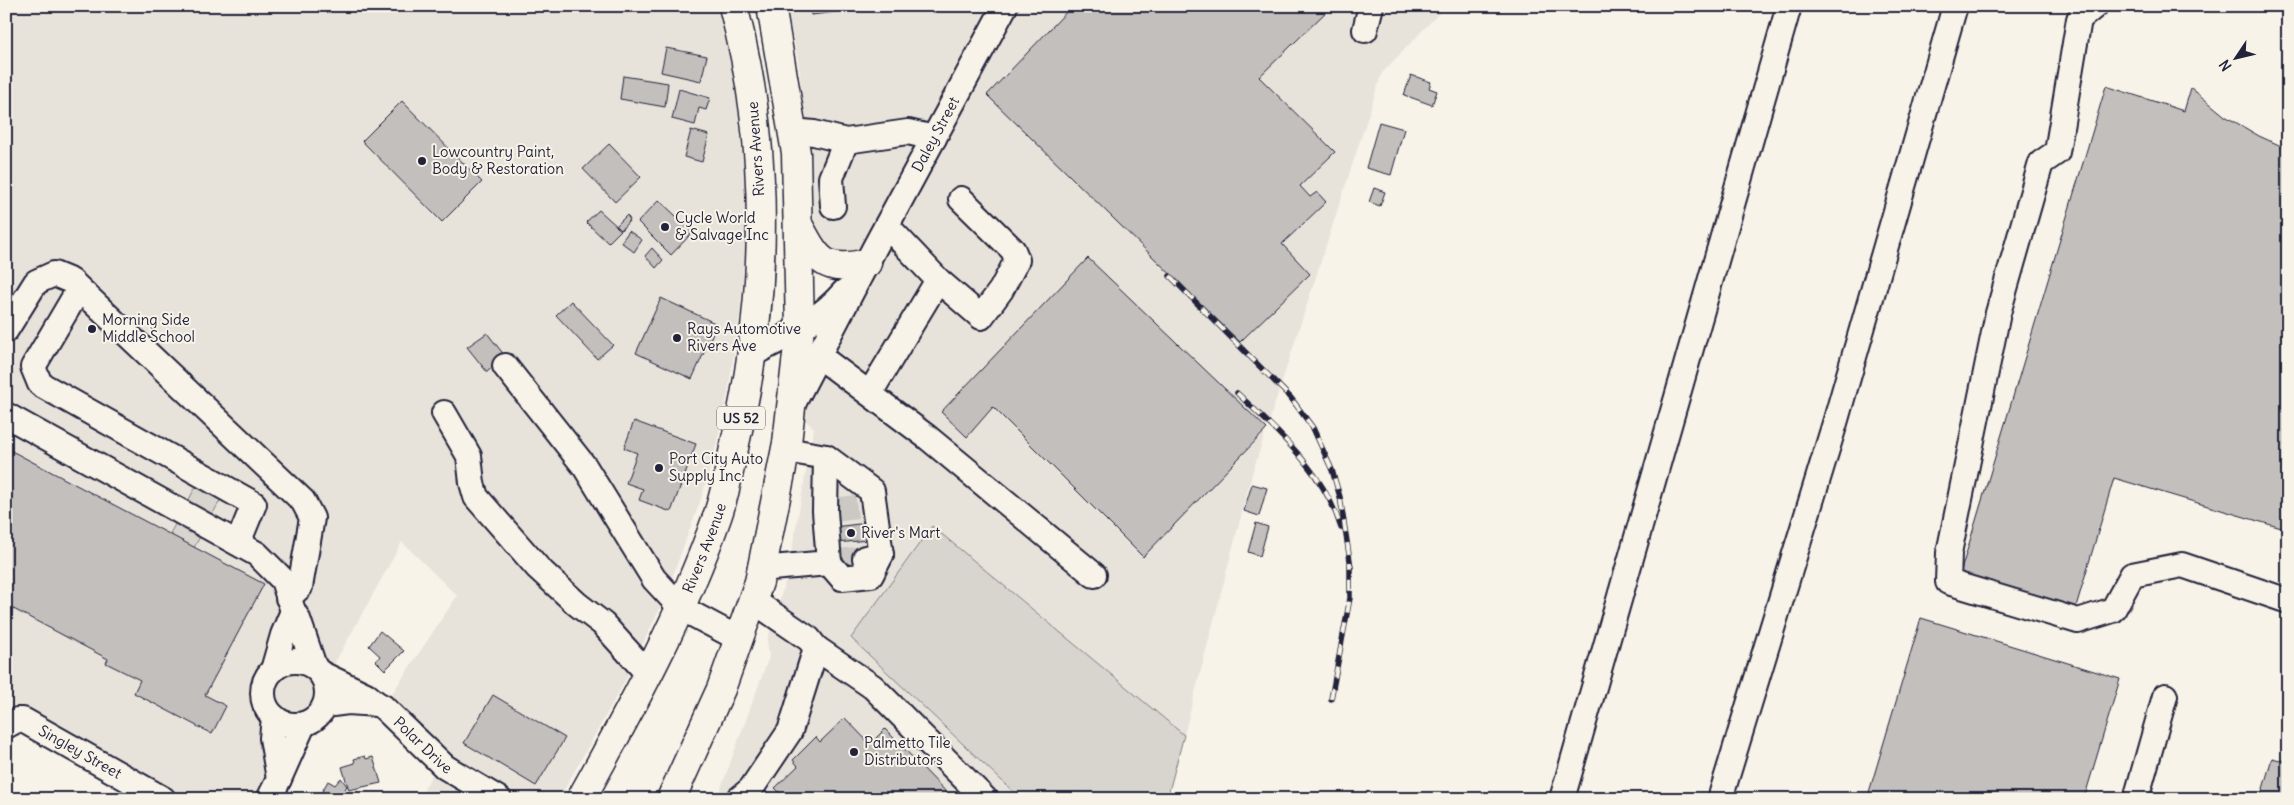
<svg xmlns="http://www.w3.org/2000/svg" width="2294" height="805" viewBox="0 0 2294 805" font-family="Delius,sans-serif">
<style>
.built{fill:#e7e3db}
.green{fill:#d8d5cf;stroke:#7d7c85}
.building{fill:#c2bfbd;stroke:#22223b}
.lines{fill:none;stroke-linecap:round;stroke-linejoin:round}
.minor-tunnel{stroke:#ccc9c5;stroke-width:24;stroke-dasharray:24 12;stroke-linecap:butt}
.minor-casing{stroke:#22223b;stroke-width:28}
.major-casing{stroke:#22223b;stroke-width:31}
.minor{stroke:#f7f3e8;stroke-width:24}
.major{stroke:#f7f3e8;stroke-width:28}
.rail-casing{stroke:#22223b;stroke-width:5.5}
.rail{stroke:#f7f3e8;stroke-width:4;stroke-dasharray:11;stroke-linecap:butt}
.poi-dot{fill:#22223b;stroke:#f7f3e8;stroke-width:2}
.labels{text-anchor:middle;stroke-width:4;stroke-linejoin:round;paint-order:stroke}
.shield{fill:#f7f3e8;stroke:#62616f;stroke-width:1}
.shield-label{font-size:14px;font-weight:bold;fill:#22223b}
.street-label{font-size:15px;fill:#22223b;stroke:#f7f3e8}
.poi-label{font-size:15px;fill:#22223b;stroke:#f7f3e8;text-anchor:start}
</style>
<rect width="100%" height="100%" fill="#f7f3e8"/>
<filter id="ink" filterUnits="userSpaceOnUse"><feTurbulence type="fractalNoise" baseFrequency=".02" numOctaves="2"/><feDisplacementMap in="SourceGraphic" scale="10" xChannelSelector="R" yChannelSelector="G"/><feConvolveMatrix kernelMatrix="1 2 1 2 8 2 1 2 1" color-interpolation-filters="sRGB"/></filter>
<g filter="url(#ink)">
<path class="built" d="M10 6H719L728 35 734 71 745 181V252L740 314 728 392 714 455 701 499 663 602 625 681 559 799H419L439 761 383 707 457 596 402 542 259 799H179L15 709 9 710 6 714V12Z
M786 6H1004L875 247 848 254 836 253 825 248 814 228 812 175 798 60Z
M1005 6H1446L1382 73 1252 474 1184 735 932 526 851 638 1021 799H717L769 657 767 641 787 576 814 428 791 408Z"/>
<path class="green" d="M203 474 227 488 176 580 153 564Z
M932 526 1184 735 1167 799H1021L851 638Z"/>
<path class="building" d="M809 6H889L811 15Z
M1072 6H1324L1328 10 1259 77 1335 152 1300 186 1310 197 1317 192 1326 202 1282 244 1310 274 1240 342 987 95Z
M666 48 707 56 701 81 661 72Z
M1411 75 1431 82 1429 88 1437 91 1432 105 1404 95Z
M623 76 668 83 665 107 620 99Z
M2106 86 2184 111 2191 88 2225 116 2259 136 2288 149V530L2114 478 2075 610 1960 574Z
M679 89 710 98 706 110 699 108 695 125 672 119Z
M402 101 482 182 442 222 362 141Z
M1379 122 1404 129 1391 175 1366 168Z
M691 130 709 135 702 162 684 157Z
M609 144 641 177 615 202 583 169Z
M1374 188 1385 192 1380 206 1369 202Z
M659 200 693 232 671 255 638 222Z
M599 210 621 230 608 243 586 222Z
M627 215 630 220 621 230 616 226Z
M629 231 642 240 634 252 621 242Z
M652 248 663 260 656 268 645 256Z
M1088 258 1267 429 1143 557 993 407 967 437 941 412Z
M661 298 717 324 692 379 636 353Z
M571 301 613 345 597 359 556 315Z
M487 333 505 356 487 372 467 347Z
M634 421 696 444 671 512 639 500 643 489 626 483 637 453 624 448Z
M6 448 264 584 205 695 226 706 212 734 134 693 140 680 106 663 108 659 6 605Z
M1252 484 1267 488 1259 516 1244 511Z
M867 523 869 540 836 543 834 527Z
M1256 523 1268 527 1260 556 1248 552Z
M1921 618 2120 679 2084 799H1867Z
M380 631 404 651 385 670 376 661 380 656 369 646Z
M493 695 565 738 536 786 464 743Z
M845 718 870 744 885 729 953 799H786L775 788 798 766 793 760 816 737 820 742Z
M365 756 366 759 373 757 381 783 349 790 342 767 355 763 354 759Z
M2272 758 2288 762V799H2260Z
M341 778 347 786 344 791 349 795 347 799H322L319 797 328 781 335 785Z"/>
<g class="lines">
<path class="minor-tunnel" d="M833 510 858 507
M839 561 865 558"/>
<g class="minor-casing">
<g id="minor">
<path d="M2095 6 2079 19 2057 152 2041 163 1998 313 1949 553 1948 582 2078 621 2113 610 2132 575 2182 565 2288 601"/>
<path d="M1365 30 1371 6"/>
<path d="M792 131 814 133 846 141 908 132 934 138"/>
<path d="M833 206 831 178 846 141"/>
<path d="M938 280 981 317 1001 290 1017 260 1013 250 961 199"/>
<path d="M79 289 33 367 40 384 254 504 238 543"/>
<path d="M6 330 36 282 54 274 71 281 303 501 312 518 300 587 288 598"/>
<path d="M753 354C786 336 819 321 844 292"/>
<path d="M819 356 927 437 1094 575"/>
<path d="M505 366 585 467 654 579 681 608 739 639"/>
<path d="M870 393 938 280 887 226"/>
<path id="s1" d="M793 404 875 247 1005 6"/>
<path d="M444 413 469 456 472 483 476 497 538 568 577 604 603 624 649 675"/>
<path d="M6 415 257 554 283 580 293 611"/>
<path d="M826 457 872 491 881 555 865 558"/>
<path d="M829 563 842 578 871 575 881 555"/>
<path d="M760 569 829 563 825 511 826 457 786 450"/>
<path d="M816 648 873 687 985 799"/>
<circle cx="295" cy="693" r="32"/>
<path d="M273 670 283 635 293 611 298 619 314 666"/>
<path d="M322 674 366 695 377 704 348 702 325 705"/>
<path id="s2" d="M377 704 383 707 445 767 499 799"/>
<path d="M274 717 272 738 279 779 303 725"/>
<path id="s3" d="M6 726 17 720H23L163 799"/>
<path d="M269 799 279 779"/>
<path d="M739 799 751 789 790 731 816 648 809 639 752 600"/>
<path d="M1562 799 1789 6"/>
<path d="M1720 799 1835 423 1955 6"/>
<path d="M2136 799 2165 696"/>
</g>
</g>
<g class="major-casing">
<g id="major">
<path d="M799 226C818 261 824 273 867 263"/>
<path id="s4" d="M581 799C632 707 682 616 717 517 725 495 729 471 734 448 768 304 772 150 733 6"/>
<path d="M671 799 721 689 759 582 787 443 800 328 796 153 771 6"/>
</g>
</g>
<use href="#minor" class="minor"/>
<use href="#major" class="major"/>
<g class="rail-casing">
<path id="rail" d="M1170 276 1291 398 1313 428 1332 470 1340 497 1351 567
M1237 393C1278 432 1324 471 1341 528
M1331 699 1350 598V562"/>
</g>
<use href="#rail" class="rail"/>
</g>
</g>
<g class="poi-dot">
<circle cx="422" cy="161" r="5"/>
<circle cx="665" cy="227" r="5"/>
<circle cx="92" cy="329" r="5"/>
<circle cx="677" cy="338" r="5"/>
<circle cx="659" cy="468" r="5"/>
<circle cx="851" cy="533" r="5"/>
<circle cx="854" cy="752" r="5"/>
</g>
<g class="labels">
<rect class="shield" x="717" y="406.5" width="48" height="23" rx="4"/>
<g class="shield-label">
<text x="741" y="423">US 52</text>
</g>
<g class="street-label">
<text dy="5" stroke="none"><textPath href="#s1" startOffset="305">Daley Street</textPath></text>
<text transform="translate(756 149) rotate(-94)" y="5">Rivers Avenue</text>
<text dy="5" stroke="none"><textPath href="#s4" startOffset="280">Rivers Avenue</textPath></text>
<text dy="5" stroke="none"><textPath href="#s2" startOffset="62">Polar Drive</textPath></text>
<text dy="5" stroke="none"><textPath href="#s3" startOffset="84">Singley Street</textPath></text>
</g>
<g class="poi-label">
<text x="432" y="157">Lowcountry Paint,<tspan x="432" dy="17">Body &amp; Restoration</tspan></text>
<text x="675" y="223">Cycle World<tspan x="675" dy="17">&amp; Salvage Inc</tspan></text>
<text x="102" y="325">Morning Side<tspan x="102" dy="17">Middle School</tspan></text>
<text x="687" y="334">Rays Automotive<tspan x="687" dy="17">Rivers Ave</tspan></text>
<text x="669" y="464">Port City Auto<tspan x="669" dy="17">Supply Inc.</tspan></text>
<text x="861" y="538">River's Mart</text>
<text x="864" y="748">Palmetto Tile<tspan x="864" dy="17">Distributors</tspan></text>
</g>
</g>
<rect width="2294" height="805" fill="none" stroke="#f7f3e8" stroke-width="25"/>
<rect x="12" y="12" width="2269" height="780" fill="none" stroke="#22223b" stroke-width="2" filter="url(#ink)"/>
<g transform="translate(2236 58) rotate(235)" stroke="#f7f3e8" stroke-width="4" paint-order="stroke">
<path d="M0-4L9 19L0 12L-9 19Z" fill="#22223b"/>
<text y="-8" font-size="14" font-weight="bold" text-anchor="middle" fill="#22223b">N</text>
</g>
</svg>
